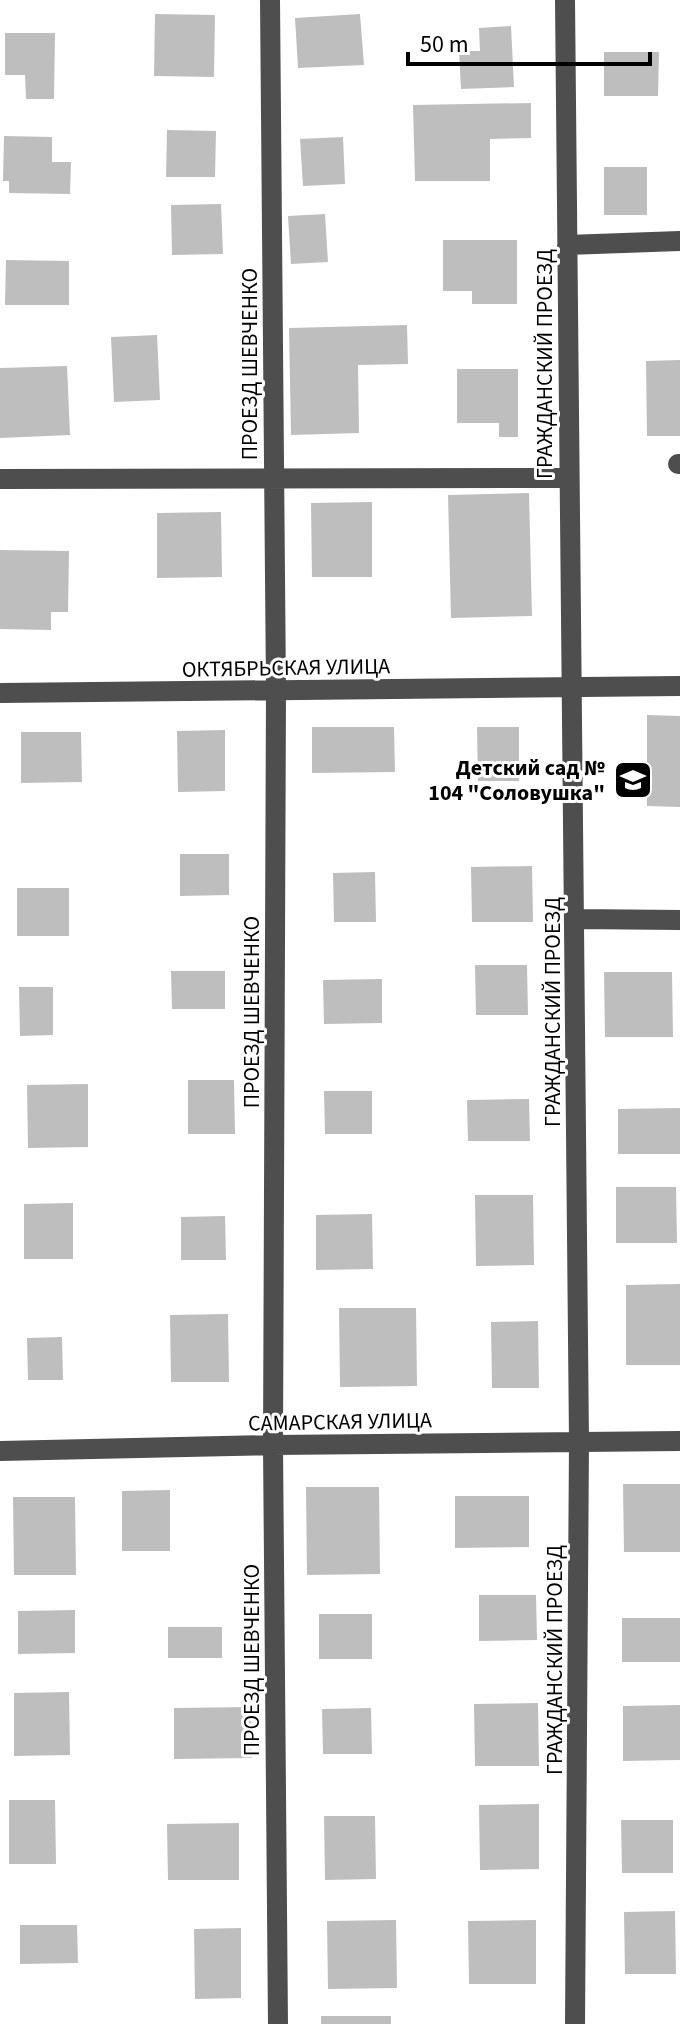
<svg xmlns="http://www.w3.org/2000/svg" width="680" height="2024" viewBox="0 0 680 2024" font-family="'Source Sans 3',sans-serif">
<style>
.building{fill:#bebebe}
.lines{fill:none;stroke-linecap:round;stroke-linejoin:round}
.minor{stroke:#4e4e4e;stroke-width:20}
.labels{text-anchor:middle;stroke-width:6;stroke-linejoin:round;paint-order:stroke}
.street-label{font-size:22px;fill:#000;stroke:#fff}
.poi-label{font-size:22px;font-weight:bold;fill:#000;stroke:#fff;text-anchor:end}
</style>
<rect width="100%" height="100%" fill="#fff"/>
<path class="building" d="M155 14 215 15 214 77 154 76Z
M360 14 364 65 298 68 295 18Z
M511 26 514 87 461 89 459 51H480L479 28Z
M5 33H55L54 99H26L25 75H5Z
M604 52H659L658 96H604Z
M531 103V138L490 139V181H415L413 105Z
M167 130 216 131 215 177H166Z
M4 136 52 137V162H71L70 194 9 193V181H3Z
M343 137 345 184 303 186 300 139Z
M604 167H647V215H604Z
M221 204 223 254 172 255 171 205Z
M325 214 328 262 291 264 288 216Z
M443 240H517V304H472V291H443Z
M6 260 69 261V305H5Z
M407 325 408 364 358 365 359 433 291 435 289 328Z
M157 335 160 400 114 402 111 337Z
M680 360V436H647L646 361Z
M67 366 70 435 0 438V368Z
M457 369H518V437H499V423H457Z
M529 493 532 616 451 618 448 495Z
M372 502V577H312L311 503Z
M221 512 222 577 157 578V513Z
M0 550 69 551 68 612H51V630L0 629Z
M647 715 680 716V807L647 806Z
M312 727H394L395 772 312 773Z
M477 727H519V781H478Z
M225 730V791L178 792 177 731Z
M21 732H81L82 782 21 783Z
M180 854H229V895L180 896Z
M532 866 533 922H472L471 867Z
M375 872 376 922H334L333 873Z
M17 888H69V936H17Z
M475 965H527L528 1015H476Z
M171 971H225V1009H172Z
M604 972H672L673 1037H605Z
M382 979V1023L324 1024 323 980Z
M19 987H53V1035L20 1036Z
M188 1080H234L235 1134H188Z
M88 1084V1147L28 1148 27 1085Z
M324 1091H372V1134H325Z
M529 1099 530 1141H468L467 1100Z
M680 1108V1154H618V1109Z
M616 1187H676L677 1243H616Z
M475 1195H533L534 1265 476 1266Z
M73 1203V1259H24V1204Z
M372 1214 373 1269 316 1270V1215Z
M225 1216 226 1260H181V1217Z
M680 1284V1365H626V1285Z
M339 1308H416L417 1386 340 1387Z
M228 1314 229 1382H171L170 1315Z
M538 1321 539 1388H492L491 1322Z
M62 1337 63 1380H28L27 1338Z
M623 1484H680V1552H624Z
M306 1487H379L380 1574 307 1575Z
M170 1490V1551H122V1491Z
M455 1496H529V1547L455 1548Z
M13 1497H75L76 1575H14Z
M479 1595H536L537 1640 479 1641Z
M75 1610V1653L18 1654V1611Z
M319 1614H372V1659H319Z
M622 1618H680V1662H622Z
M168 1627H222V1658H168Z
M69 1692 70 1755 14 1756V1693Z
M538 1703 539 1766H475L474 1704Z
M680 1705V1760L623 1761V1706Z
M251 1707 252 1758 174 1759V1708Z
M371 1708 372 1754H323L322 1709Z
M9 1800H55L56 1864H9Z
M539 1804V1869L480 1870 479 1805Z
M324 1816H375L376 1879 325 1880Z
M621 1820H673V1873H622Z
M239 1823V1880H168L167 1824Z
M675 1911 676 1974H625L624 1912Z
M396 1920 397 1988 328 1989 327 1921Z
M536 1920V1984H469L468 1921Z
M20 1925H77L78 1963 20 1964Z
M241 1928V1998L195 1999 194 1929Z
M321 2016H391V2024H321Z"/>
<g class="lines">
<path class="minor" d="M270 0 276 692 273 1445 278 2024
M565 0 579 1442 575 2024
M567 245 680 241
M678 464H680
M0 479 568 478
M0 693 680 686
M576 919 680 920
M0 1451 273 1445 680 1441"/>
</g>
<defs>
<g id="school-square" transform="scale(2)"><rect x="-9" y="-9" width="18" height="18" rx="4" fill="#000" stroke="#fff"/><path d="M0-5L7-2L0 1L-7-2ZM-4 1L0 2.5L4 1V4Q0 6-4 4Z" fill="#fff"/></g>
</defs>
<g fill-rule="evenodd">
<use href="#school-square" x="633" y="780"/>
</g>
<g class="labels">
<g class="street-label">
<text transform="translate(249 364) rotate(-90)" y="8">ПРОЕЗД ШЕВЧЕНКО</text>
<text transform="translate(544 364) rotate(-90)" y="8">ГРАЖДАНСКИЙ ПРОЕЗД</text>
<text transform="translate(286 667) rotate(-1)" y="8">ОКТЯБРЬСКАЯ УЛИЦА</text>
<text transform="translate(251 1012) rotate(-90)" y="8">ПРОЕЗД ШЕВЧЕНКО</text>
<text transform="translate(552 1012) rotate(-90)" y="8">ГРАЖДАНСКИЙ ПРОЕЗД</text>
<text transform="translate(340 1421) rotate(-1)" y="8">САМАРСКАЯ УЛИЦА</text>
<text transform="translate(251 1660) rotate(-90)" y="8">ПРОЕЗД ШЕВЧЕНКО</text>
<text transform="translate(554 1660) rotate(-90)" y="8">ГРАЖДАНСКИЙ ПРОЕЗД</text>
</g>
<g class="poi-label">
<text x="605" y="775">Детский сад №<tspan x="605" dy="25">104 "Соловушка"</tspan></text>
</g>
</g>
<path d="M408 52v12h242v-12" fill="none" stroke="#000000" stroke-width="4"/>
<text x="420" y="52" font-size="24" fill="#000000" stroke="#ffffff" stroke-width="6" paint-order="stroke">50 m</text>
</svg>
